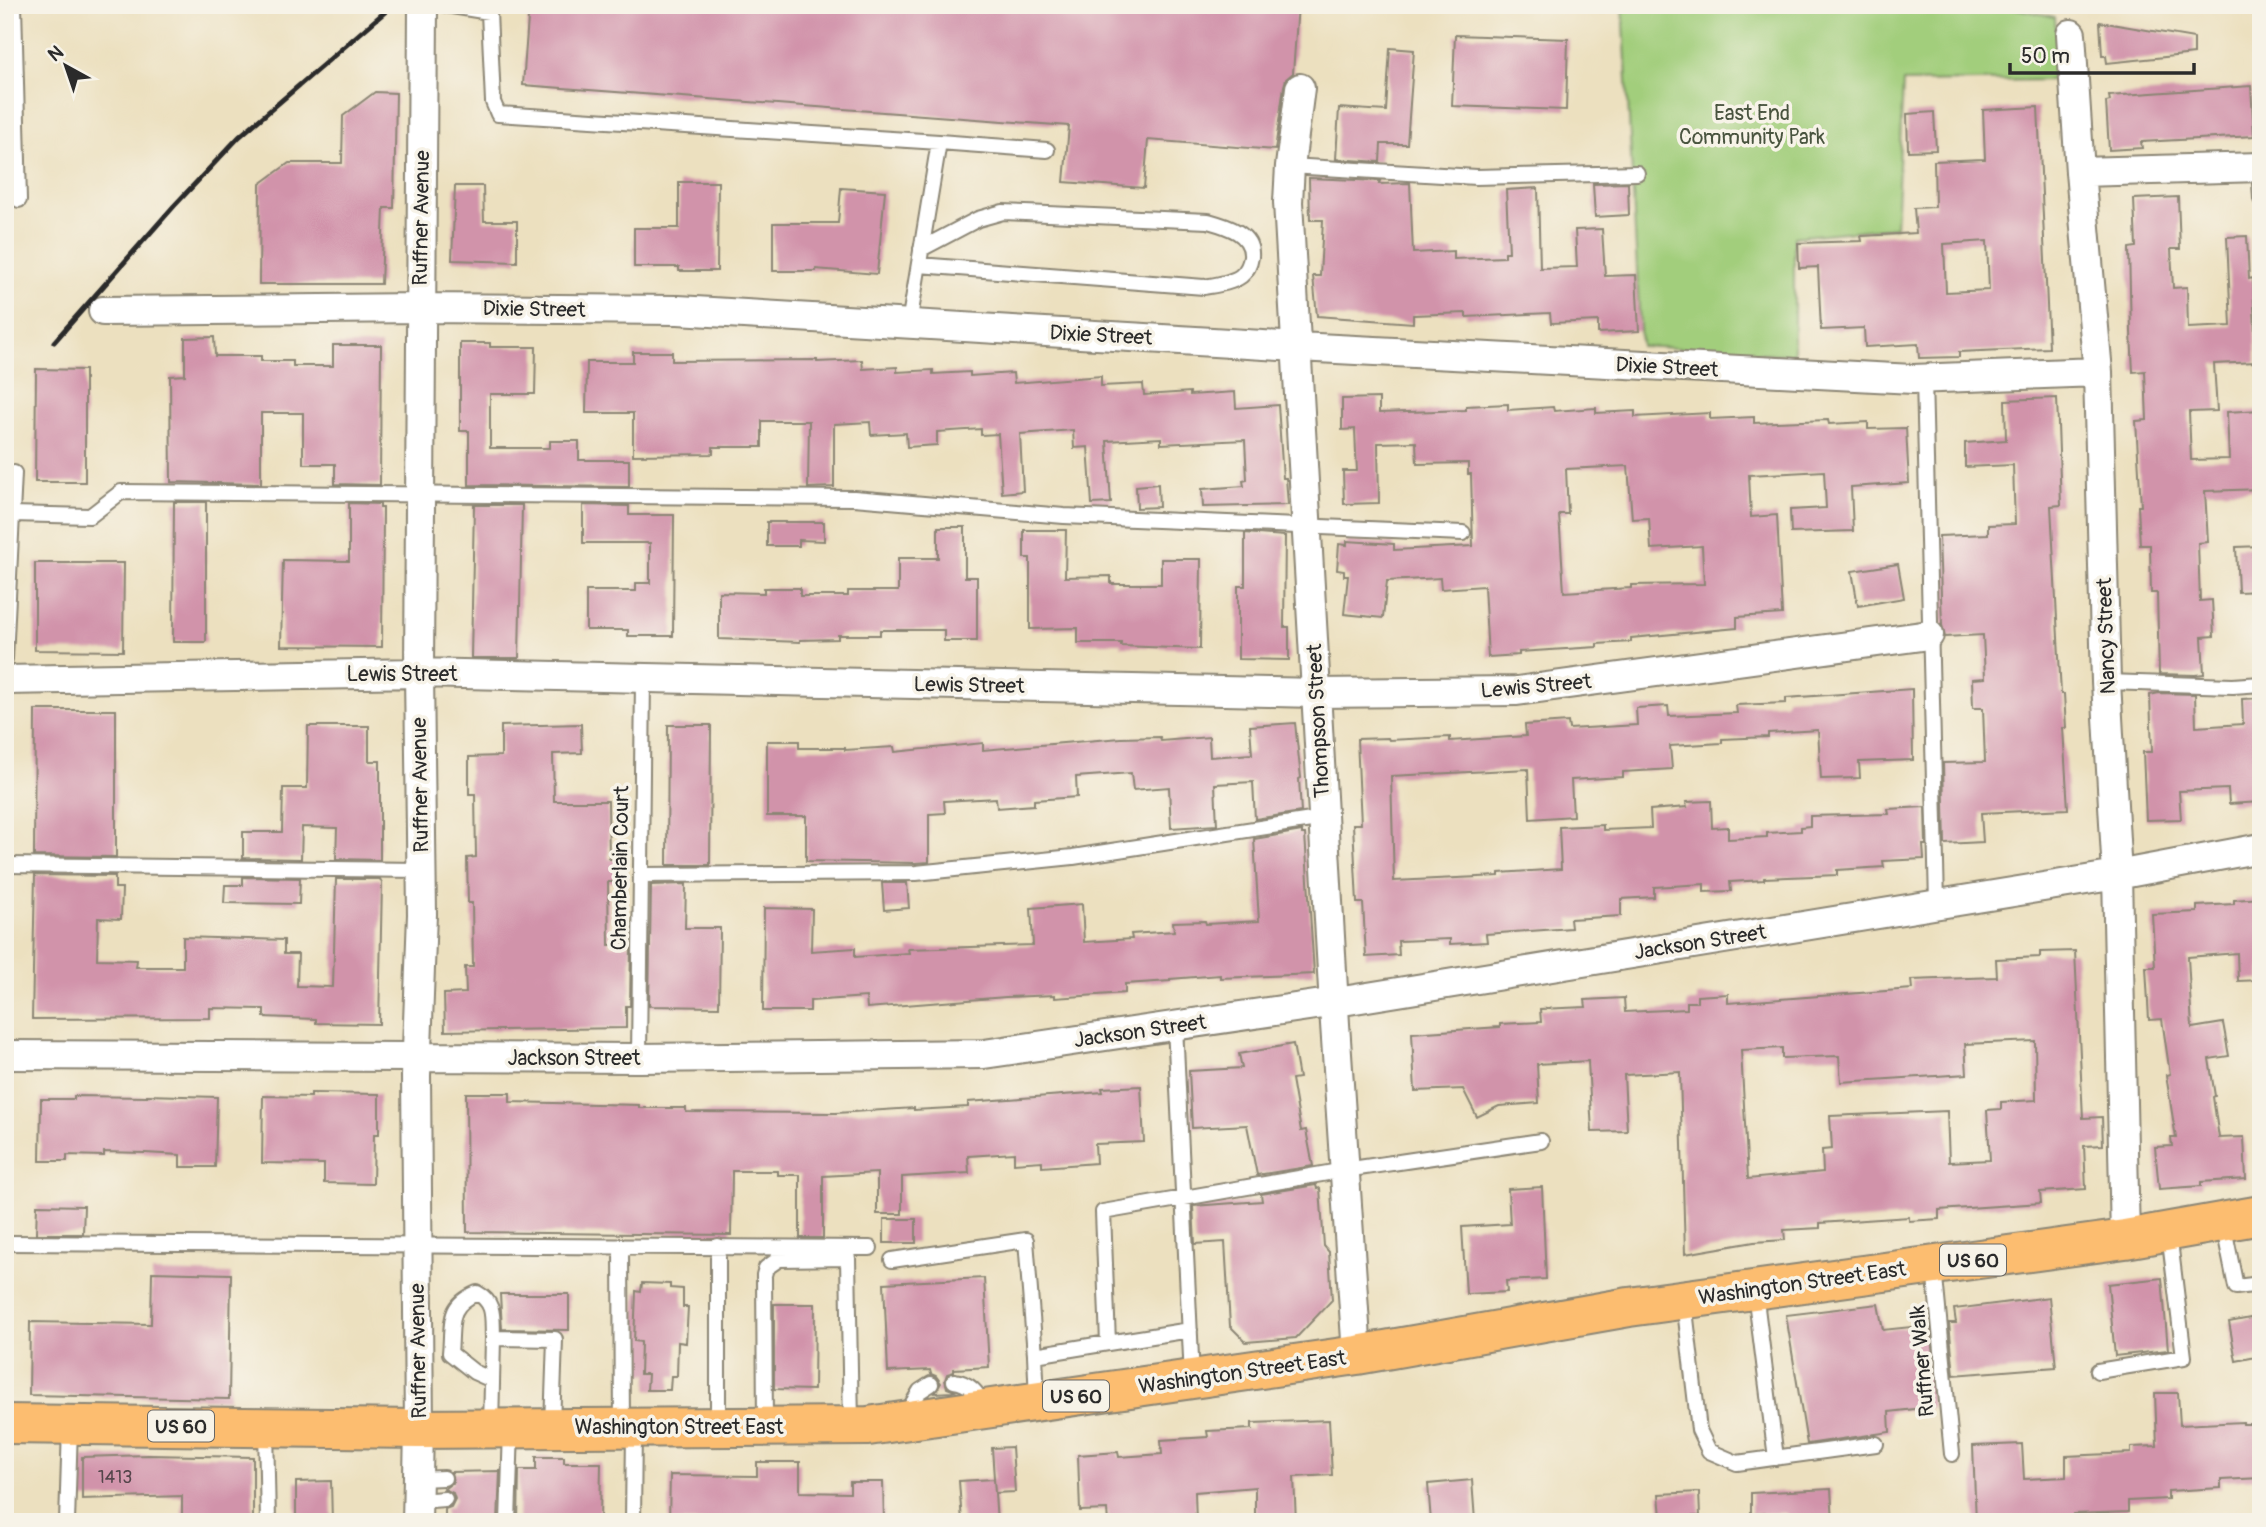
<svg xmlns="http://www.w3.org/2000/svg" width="2266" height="1527" viewBox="0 0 2266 1527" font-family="Pangolin,sans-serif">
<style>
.green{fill:#a2ce7b;stroke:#667c53;stroke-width:2}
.building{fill:#d193aa;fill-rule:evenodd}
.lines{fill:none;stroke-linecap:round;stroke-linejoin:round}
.service-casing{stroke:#8c8675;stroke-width:18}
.minor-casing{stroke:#8c8675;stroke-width:32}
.primary-casing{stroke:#8c8675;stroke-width:42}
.service{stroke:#fff;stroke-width:14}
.minor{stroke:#fff;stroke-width:28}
.primary{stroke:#fcbd6f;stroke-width:38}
.rail{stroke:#2b2b2b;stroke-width:5}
.labels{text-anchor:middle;stroke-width:7;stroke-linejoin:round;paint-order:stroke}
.number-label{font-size:18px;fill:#54454b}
.shield{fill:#f7f3e8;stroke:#686764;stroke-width:2}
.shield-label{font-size:19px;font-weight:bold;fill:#2b2b2b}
.park-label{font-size:21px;fill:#49543f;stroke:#f7f3e8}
.street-label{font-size:21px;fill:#2b2b2b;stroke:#f7f3e8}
</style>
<rect width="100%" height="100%" fill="#f7f3e8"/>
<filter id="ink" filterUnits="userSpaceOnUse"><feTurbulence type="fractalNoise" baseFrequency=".0143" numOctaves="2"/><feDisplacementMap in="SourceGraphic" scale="14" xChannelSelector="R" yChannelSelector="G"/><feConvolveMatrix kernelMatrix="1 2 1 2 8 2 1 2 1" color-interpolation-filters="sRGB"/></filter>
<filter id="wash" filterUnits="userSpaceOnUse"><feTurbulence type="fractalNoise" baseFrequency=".00686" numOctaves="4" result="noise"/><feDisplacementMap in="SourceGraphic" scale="28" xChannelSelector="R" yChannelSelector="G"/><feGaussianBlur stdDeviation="1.57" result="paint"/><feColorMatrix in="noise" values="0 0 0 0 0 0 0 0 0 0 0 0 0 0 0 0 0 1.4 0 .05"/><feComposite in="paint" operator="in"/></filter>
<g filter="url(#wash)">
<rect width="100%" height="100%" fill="#ece0bf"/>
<path class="green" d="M1623 5H2000L2055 17 2059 80 1903 82 1896 227 1794 237V355L1641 346Z"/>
<g id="blocks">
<path class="building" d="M529 5H1298L1293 73 1286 79 1284 86 1275 150 1148 140 1144 188 1064 182 1069 126 523 85Z
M2100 22 2194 38V54L2107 63 2106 56H2102Z
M1455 35 1568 39 1566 110 1452 106Z
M1390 48 1414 50 1407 144H1381L1380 162 1336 159 1339 108 1386 111Z
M2251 86 2254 136 2141 142 2142 148 2109 150 2106 102 2110 101 2109 96Z
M375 92 396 93 394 208H384L381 284H259L260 184 289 163H342L343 116Z
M2038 107 2049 348 1959 352V357L1919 358 1918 344 1865 347 1864 328 1821 330 1818 267 1799 268 1798 243 1862 241 1861 236 1916 233 1914 208 1935 207 1934 161 1985 159 1983 110ZM1987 241 1989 290 1946 292 1944 244Z
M1934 112 1936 150 1908 151 1907 114Z
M1309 178 1380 181 1379 184 1410 183 1413 253 1454 251V259L1505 257V252H1509L1506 190 1538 188 1540 268 1577 267 1575 230 1602 229 1605 276 1636 275 1639 331 1598 333V321L1551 323 1550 313 1466 317V313L1413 315V323L1317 316 1313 276H1320L1323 220H1310Z
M679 182H718L717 271H679V267H634V228H679Z
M1628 183 1629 215 1595 217 1593 184Z
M455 186H483L484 221H517V262L452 260Z
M841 188 885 191 877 274 816 269V271H773V223H838Z
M2178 197 2180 249H2171L2173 288 2187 287 2188 328 2231 326 2227 237 2247 236 2249 279 2253 278 2256 362 2214 364 2217 411 2189 412 2191 460 2229 459 2227 412 2260 410 2261 423V489L2205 491 2208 542 2198 543 2200 601 2212 600 2214 636 2202 637 2204 674 2195 675 2159 674 2157 593H2151L2150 545H2140L2138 506H2141L2136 421 2147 420 2145 371 2133 372 2131 332 2129 248 2136 247 2134 199Z
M214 337 215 356H261V361H293V366H333V345H381L380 485 335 484V464H303V413H261V484L171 482 170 376 185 375V338Z
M460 343H490V347H536L535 394H490V448H550V441H579V460H629V487L469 485V431H460Z
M633 352H672V361L817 360V362L862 360 863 369 897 367V372L933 370V374L970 372V376L1013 373 1014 383 1101 376V386L1143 384 1144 395 1190 392V395L1235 392 1236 408 1278 405 1283 478H1286L1288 505 1203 507 1202 489 1244 486 1243 481 1247 480 1245 440 1161 444V438L1107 441 1111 503 1092 504 1088 447 1074 448 1073 430 1020 434 1023 491 1002 493 998 434 981 435V429L937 432V445L907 447 906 433 871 435 870 422 834 424V487L808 488 809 421H762V447H713V454L633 455V413H586L587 362H633Z
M36 369 85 370V482H35Z
M1379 398V413L1466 410V406L1508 404V410L1553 407 1554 411 1596 408V413L1635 411V417L1710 413V419L1754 417V423L1828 420 1829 424 1868 422V429L1906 428 1909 483 1851 487 1853 531 1791 533 1790 510 1826 508 1824 471 1749 475 1751 517 1777 515 1782 614 1737 617V628L1631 638V642L1597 644V647L1519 652V655L1488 657 1484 586 1441 589 1440 578 1387 581 1383 618 1344 614 1348 576H1344V571L1337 570 1339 544 1347 545V541L1394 544V550L1473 546 1471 474H1468V463L1417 464 1416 442 1378 443 1379 503 1344 504 1343 471H1357L1356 452 1355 429 1342 430V399ZM1628 466 1632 519 1649 518 1651 549 1702 546 1704 584 1631 585V588L1564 592 1559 514H1568L1566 469Z
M2057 398 2061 505 2051 506 2061 694H2064L2066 728H2063L2068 809 1981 813 1983 842 1945 844 1943 763 1985 762 1983 708H1973L1972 679 1985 678 1983 635 1945 637 1942 625 1939 536 1988 534V525L2015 524 2013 465 1965 467V443L2006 440 2005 400Z
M1158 484 1159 507 1137 508 1136 486Z
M174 502H206V642H173Z
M349 503 380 504V508H383L382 647 281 646 283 560 349 561Z
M474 505H522L519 658H471Z
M583 505 629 506V515H674L673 636H628V630H586V591H636V583H650V543H583Z
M767 522H824V541L799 540V546H767Z
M938 527H965V577H977V641H944V630H880V635H838V639L800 640V642L719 639V592L764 593V588H800V596H848V591H898V558H938Z
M1024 530H1066L1065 577 1111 576V584H1161V559H1201L1200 649 1121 646V643H1078V628L1030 629V558H1024Z
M1245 533 1285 536 1284 627H1289V660L1238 659V586H1245Z
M2261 546V591L2238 592 2236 547Z
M35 563H124L123 651 35 650Z
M1898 564 1904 598 1858 606 1852 571Z
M1912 689 1913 760 1859 762 1860 778 1821 779 1818 730 1768 733V737L1722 739V743L1670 746 1672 769 1623 772V777L1571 780 1573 816 1530 819 1528 769 1391 776 1394 881 1499 876V873L1561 869 1559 827 1603 825V830L1651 828 1650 810 1687 807 1686 802 1711 801 1712 828 1728 827V839L1767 837V833L1801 831V827L1810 826V816L1889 814 1888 809 1925 807 1926 845H1923L1924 859 1883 861 1884 867 1837 870V875L1764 878V880L1730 882 1731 891 1704 892V884L1654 887V897L1621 899V916L1570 919 1571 928 1486 934 1487 942 1450 944V939L1398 941 1399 955 1366 957 1363 903H1357L1353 824H1361L1357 739 1388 738 1389 740 1450 737V741L1526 736 1525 725 1568 722 1569 729 1637 725 1636 708 1668 706 1669 716 1737 713 1736 705 1786 703V698Z
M2159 693 2195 694 2196 727 2243 724 2242 699 2261 698V802L2229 804 2228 789 2179 791 2181 819 2146 820 2143 752H2152L2150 695Z
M35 710H116V857L34 856Z
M1295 723 1301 778 1299 779 1301 812 1255 819 1253 782 1215 784 1217 825 1171 828 1169 787 1133 790 1131 773 1076 777 1077 797 1034 800V805L997 808 996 798 944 801 945 813 929 814V862L915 863 806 861V816H767V741H799V748H845V750L894 747 895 752 983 743V750L1121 738 1160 737 1161 741 1209 737 1210 757 1252 754 1250 726Z
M581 724 582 753 553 754 554 801H608L609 859H619V882H608L609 945 631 944 630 1006H626V1028L445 1031 444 994 466 993 465 967H473L472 903H468L467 858 476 857 475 794H469V757L501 756V726Z
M668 725H711L710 865H667Z
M308 726H369V761H380V860L336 859 337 828 302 827 301 859 243 858V832H282L283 788H307Z
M1302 831V834H1305L1314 974 1220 978V975L1170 979V981L1125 984V993L1055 998V995L1006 997 867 1008 866 997 810 1001V1011H763L764 908 812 909 811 951 855 948V957L909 953 908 949 1033 945 1031 908 1082 904 1084 942 1132 939 1131 934 1174 931 1173 922 1205 921 1206 924 1259 921 1254 839Z
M35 875 115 876V888H122L121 919 98 918 97 959 137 960 136 967H183V937L284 940V954H298L297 986 333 987 336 879H380L382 883 379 1024 316 1023V1019L264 1017V1009L210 1008V1018L32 1019Z
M243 877 300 878 299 904 224 903 225 885H243Z
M882 883H907L909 908 884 910Z
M686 884 685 928H720L719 1007 649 1006 651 885Z
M2261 898V980L2238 981 2237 953 2188 957 2192 1028 2223 1023 2229 1056 2209 1059 2215 1096 2213 1097 2219 1138 2244 1137 2246 1179 2201 1182V1186L2159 1189 2155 1147 2172 1146 2171 1138H2176L2166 1075 2170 1074 2162 1019 2149 1020 2146 967H2155L2152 914 2197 912V906L2234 904V900Z
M2075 951 2083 1118 2102 1117 2103 1145 2084 1146 2086 1189 2040 1192 2041 1203 1939 1210V1219L1909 1221V1217L1820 1223V1228L1784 1230 1785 1240 1754 1242 1685 1254 1680 1072 1624 1075 1627 1131 1592 1132 1588 1061 1537 1064 1539 1103 1499 1106 1477 1117 1463 1089 1415 1091 1412 1033 1500 1027V1024L1541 1022 1540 1009 1586 1007 1585 1000 1624 998 1625 1012 1687 1009V1002H1697V996L1728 994V1003L1912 989 1911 980 1997 977 1996 959 2040 957V952ZM2035 1041 2036 1100 2001 1102V1109L1987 1110 1990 1160 1949 1162 1947 1111 1830 1116 1832 1149 1822 1150 1823 1172 1748 1179 1741 1050 1782 1048V1058L1839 1056 1841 1082 1967 1074 1965 1044Z
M1293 1044 1299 1078 1292 1079 1301 1131 1306 1130 1313 1166 1257 1175 1247 1125 1192 1128 1189 1071 1242 1068 1239 1054Z
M1141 1086 1144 1142 1095 1144 1096 1163 1042 1167V1161L1014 1163V1153L968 1156 969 1173 902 1177V1214H877V1173L823 1176V1238H800V1175H778V1171H732L731 1235 467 1232 466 1093H510V1102L639 1105V1108H686V1112L836 1113 914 1108V1110L968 1107V1102L1103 1092 1102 1088Z
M311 1093 379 1094V1134H374L373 1184 324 1183V1164L262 1163 263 1096 311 1097Z
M147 1095 217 1097 215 1167H180V1155L145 1153 104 1152V1156L67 1155V1161H40L41 1099H74V1096L147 1097Z
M1316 1185 1317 1189 1320 1188 1324 1246 1329 1252 1332 1300 1296 1338 1246 1342 1230 1326 1225 1242 1195 1244 1193 1206 1262 1201 1261 1194Z
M1542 1187 1546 1279 1506 1281 1507 1292 1466 1294 1462 1227 1510 1224 1508 1189Z
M37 1205 84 1206 83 1234H36Z
M884 1219H916V1243H884Z
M152 1272 231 1274 229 1399 29 1395 30 1322 151 1324Z
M984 1278 989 1367 954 1369V1372L947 1374 945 1380 947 1388 955 1391 952 1392 935 1393 941 1383 936 1376 931 1374 930 1370 888 1372 884 1283Z
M2162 1278 2168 1350 2115 1356 2108 1284Z
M642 1283 670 1284V1288L683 1289V1307H688L686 1343 678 1342 677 1376H671L670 1390H647L648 1374H640L641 1342 634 1341 636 1291 641 1292Z
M500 1294H569V1330L502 1329Z
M2049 1297 2056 1367 1954 1375 1949 1323H1956L1954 1309Z
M774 1304H815L814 1390 774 1389Z
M1878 1304 1883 1330 1930 1325 1935 1377 1929 1378 1932 1407 1889 1412 1890 1432 1807 1444 1786 1315Z
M2261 1316V1356L2236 1361 2229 1322Z
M2155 1393H2178L2180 1425 2243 1422V1424H2261V1478L2221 1480V1488L2168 1491V1499L2128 1501V1512L2073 1514V1517L2026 1519V1522H1976L1973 1446 2022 1444 2024 1479 2066 1477V1456L2131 1453V1447L2157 1446Z
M1329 1420 1332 1475 1294 1477 1296 1522H1255V1487L1195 1492 1196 1522H1108L1107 1510 1080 1511 1078 1455 1118 1452 1119 1457 1162 1454 1161 1440 1208 1437 1207 1431 1252 1429V1423Z
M1012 1447 1015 1492 995 1493 992 1448Z
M148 1455 253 1457V1522H182V1496L82 1499V1457Z
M536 1457H564V1463H601L600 1522H518L519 1470H536Z
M757 1462H800V1492L850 1493V1482H883L884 1522H669L670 1475 757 1476Z
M500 1471 498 1522H445V1509L451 1507 455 1499 453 1493 444 1489 453 1482 451 1472Z
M994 1479 997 1522H962L959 1481Z
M1472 1480 1475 1521 1431 1522 1428 1484Z
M331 1481 332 1522H296V1482Z
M1831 1489 1833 1522H1786V1513L1751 1514V1493Z
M1699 1492 1700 1516 1661 1517 1659 1494Z"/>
</g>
</g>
<g filter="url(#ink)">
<use href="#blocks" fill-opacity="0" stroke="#8c8675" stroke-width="2"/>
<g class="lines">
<g class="service-casing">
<path id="service" d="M14 5 19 200
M446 5 489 12 493 102 498 114 939 142 909 324
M939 142 1047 150
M1290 166 1476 177 1637 173
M2259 167 2261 199
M919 265 1204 287C1215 285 1232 283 1241 276 1247 271 1250 264 1251 257 1253 233 1226 226 1208 221L1003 212 978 219 921 249
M1924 379 1937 903
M12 514 90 516 121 492 854 498 1064 516 1463 533
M5 659 14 473
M2106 682 2233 686 2261 684
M5 865 421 870
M641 875 916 873 1073 857 1324 818
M1175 1026 1192 1378
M639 1058 643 678
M2223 1223 2236 1287 2261 1284
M5 1243 870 1248
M621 1246 622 1426
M892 1260 1026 1240 1035 1355
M1934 1267 1952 1454
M1755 1292 1776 1458
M1684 1301 1699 1430 1709 1451 1737 1463 1876 1444
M1108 1343 1190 1330
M2098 1371 2184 1357 2169 1233
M492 1380 474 1372 450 1353C453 1324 446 1306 477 1293 496 1303 492 1319 493 1338
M954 1381C970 1383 977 1393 984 1405
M1037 1400 1035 1355 1108 1343 1103 1212 1345 1170 1541 1141
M905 1416 920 1391 931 1384
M718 1426V1246
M765 1426 764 1275 766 1268 779 1259 848 1258 851 1425
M491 1428 493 1338 555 1339 552 1426
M266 1429 268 1522
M418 1479 444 1478
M417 1501 445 1499
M67 1522 70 1427
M508 1522 511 1429
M633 1522 634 1429"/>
</g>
<g class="minor-casing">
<path id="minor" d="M2071 34 2080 172 2098 372 2106 682 2117 875 2125 1239
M1300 88 1290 166 1288 202 1335 1024 1357 1355
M2080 172 2261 167
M103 311 420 308 678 310 1298 347 1913 379 2098 372
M5 680 419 673 1316 693 1517 691 1929 635
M5 1055 639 1058 984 1054 1349 1000 2117 875 2261 848
M417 1522 419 1429 416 1076 422 914 419 673 423 5"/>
</g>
<g class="primary-casing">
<path id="primary" d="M5 1424 419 1429 868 1426 1357 1355 1629 1307 2125 1239 2261 1215"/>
</g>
<use href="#service" class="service"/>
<use href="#minor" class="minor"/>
<use href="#primary" class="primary"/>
<path class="rail" d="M2221 5 2261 12
M54 342 174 206 239 137 393 5"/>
</g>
</g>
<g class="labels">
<g class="number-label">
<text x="115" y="1483">1413</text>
</g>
<g class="shield">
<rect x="1940" y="1244.5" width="66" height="31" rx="5"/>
<rect x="1043" y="1380.5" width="66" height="31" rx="5"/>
<rect x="148" y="1410.5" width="66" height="31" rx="5"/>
</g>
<g class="shield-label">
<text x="1973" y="1267">US 60</text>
<text x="1076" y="1403">US 60</text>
<text x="181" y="1433">US 60</text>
</g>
<g class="park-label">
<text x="1752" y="120">East End<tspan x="1752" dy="24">Community Park</tspan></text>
</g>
<g class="street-label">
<text transform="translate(421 218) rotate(-89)" y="7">Ruffner Avenue</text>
<text transform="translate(534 309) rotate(1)" y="7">Dixie Street</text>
<text transform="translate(1101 335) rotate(3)" y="7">Dixie Street</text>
<text transform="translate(1667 367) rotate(3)" y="7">Dixie Street</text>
<text transform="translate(2106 636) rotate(-92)" y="7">Nancy Street</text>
<text x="402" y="681">Lewis Street</text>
<text transform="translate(969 685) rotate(1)" y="7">Lewis Street</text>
<text transform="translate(1536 686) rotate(-5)" y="7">Lewis Street</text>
<text transform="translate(1318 721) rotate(-93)" y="7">Thompson Street</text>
<text transform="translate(420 785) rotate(-91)" y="7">Ruffner Avenue</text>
<text transform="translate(620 868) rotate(-89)" y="7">Chamberlain Court</text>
<text transform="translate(1700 942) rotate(-9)" y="7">Jackson Street</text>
<text transform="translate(1140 1031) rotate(-8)" y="7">Jackson Street</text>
<text x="574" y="1065">Jackson Street</text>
<text transform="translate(1802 1283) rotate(-8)" y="7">Washington Street East</text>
<text transform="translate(418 1351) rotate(-91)" y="7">Ruffner Avenue</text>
<text transform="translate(1922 1361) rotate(-95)" y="7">Ruffner Walk</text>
<text transform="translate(1242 1372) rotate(-8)" y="7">Washington Street East</text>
<text x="679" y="1434">Washington Street East</text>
</g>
</g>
<rect width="2266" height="1527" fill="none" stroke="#f7f3e8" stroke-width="28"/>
<g transform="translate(66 66) rotate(320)" stroke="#f7f3e8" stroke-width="5" paint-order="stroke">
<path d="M0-5L12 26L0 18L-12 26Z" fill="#2b2b2b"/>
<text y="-10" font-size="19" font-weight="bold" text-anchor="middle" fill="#2b2b2b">N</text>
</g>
<path d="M2010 63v10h184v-10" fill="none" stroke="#2b2b2b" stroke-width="3.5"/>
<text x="2021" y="63" font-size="21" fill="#2b2b2b" stroke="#f7f3e8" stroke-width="5" paint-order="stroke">50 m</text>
</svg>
